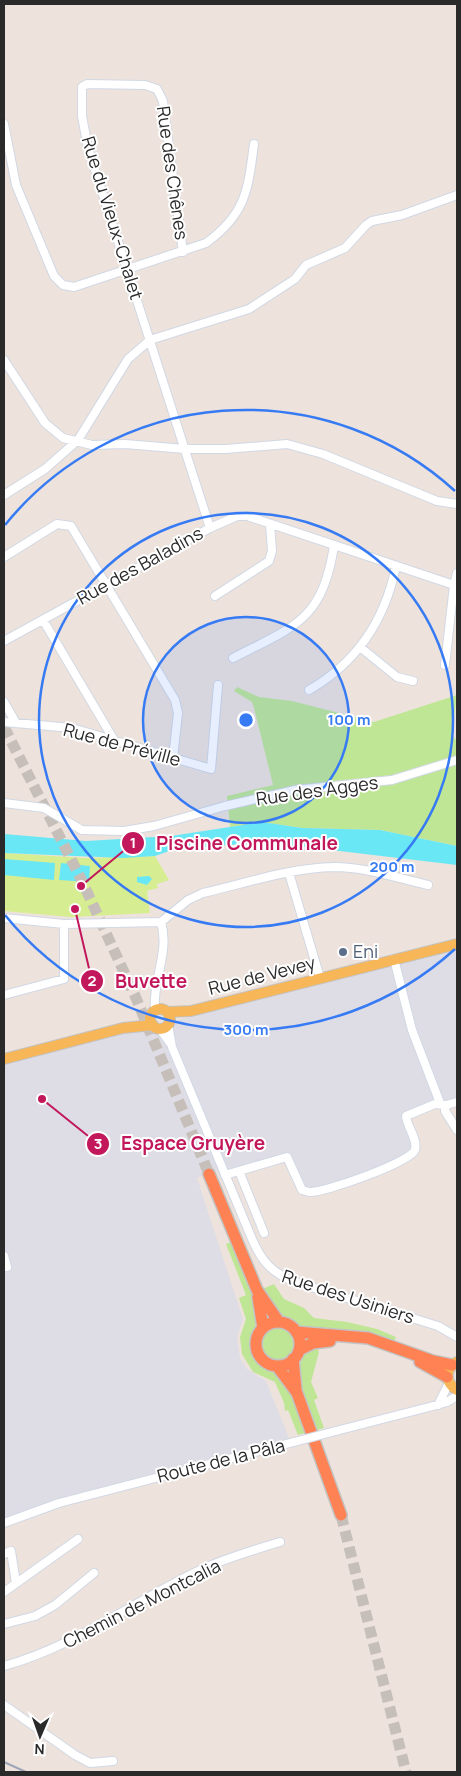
<svg xmlns="http://www.w3.org/2000/svg" width="461" height="1776" viewBox="0 0 461 1776" font-family="Manrope,sans-serif">
<style>
.industrial{fill:#dedde5}
.green{fill:#bfe695}
.pitch{fill:#d6ee91}
.water{fill:#6ae7f4}
.lines{fill:none;stroke-linecap:round;stroke-linejoin:round}
.highway-tunnel{stroke:#c6beb8;stroke-width:11;stroke-dasharray:11 5.5;stroke-linecap:butt}
.minor-casing{stroke:#d1d8e4;stroke-width:10}
.major-casing{stroke:#c3c3c3;stroke-width:12}
.highway-casing{stroke:#c3c3c3;stroke-width:14}
.minor{stroke:#fff;stroke-width:8}
.major{stroke:#f7b657;stroke-width:10}
.highway{stroke:#ff8255;stroke-width:11}
.rail{stroke:#9ea5b6;stroke-width:2}
.minor-bridge-casing{stroke:#d1d8e4;stroke-width:10;stroke-linecap:butt}
.minor-bridge{stroke:#fff;stroke-width:8}
.ring{fill:none;stroke:#367af4;stroke-width:2.5}
.service-dot{fill:#5c6f8a;stroke:#fff;stroke-width:2}
.labels{text-anchor:middle;stroke-width:4;stroke-linejoin:round;paint-order:stroke}
.street-label{font-size:18px;fill:#2a2a2a;stroke:#fff}
.service-label{font-size:18px;fill:#4e5e75;stroke:#fff;text-anchor:start}
.centre{fill:#367af4;stroke:#fff;stroke-width:2.5}
.ring-label{font-size:15px;text-anchor:middle;font-weight:bold;fill:#367af4;stroke:#fff;stroke-width:4;stroke-linejoin:round;paint-order:stroke}
.leader{fill:none;stroke:#c2185b;stroke-width:2}
.callout-dot{fill:#c2185b;stroke:#fff;stroke-width:2}
.mark-label{font-size:15px;text-anchor:middle;font-weight:bold;fill:#fff}
.callout-label{font-size:19px;text-anchor:middle;font-weight:bold;fill:#c2185b;stroke:#fff;stroke-width:4;stroke-linejoin:round;paint-order:stroke}
</style>
<rect width="100%" height="100%" fill="#ede3dc"/>
<path class="industrial" d="M457 949V1098L411 1117 409 1120 416 1151 342 1186 296 1189 284 1161 221 1180 217 1170 197 1178 243 1319 237 1337 240 1358 247 1369 266 1381 289 1438 60 1498 4 1518V1064Z"/>
<path class="green" d="M237 687 259 697 292 701 374 722 457 695 452 734 457 742V846L380 830 302 828 262 822 230 827 227 796 273 785 254 708 252 702 234 691Z
M231 1242C240 1265 255 1291 256 1317 257 1330 247 1340 252 1354 257 1367 269 1367 278 1375 293 1389 298 1414 305 1433L298 1435 288 1410 285 1411 284 1403 275 1382 253 1372 242 1354 240 1337 246 1319 239 1298 246 1295 226 1244Z
M274 1284 284 1299 304 1308 314 1318 347 1322 377 1329 396 1337 394 1342 300 1326 281 1315 262 1289Z
M261 1344a17 17 0 1 1 34 0a17 17 0 1 1-34 0Z
M316 1346 319 1352 311 1382 318 1398 314 1400 324 1428 317 1430C309 1407 282 1360 316 1346Z"/>
<path class="pitch" d="M4 853 86 858 155 856 169 880 157 884 158 888 147 891 150 913 71 917 4 911Z"/>
<path class="water" d="M262 822 302 828 380 830 457 846V865L264 842 172 850 155 856 123 858 4 853V834L86 841 171 836Z
M4 859 55 863 54 880 4 875Z
M61 863 90 866 89 882 59 880Z
M149 876 152 879 147 885 137 882V877Z"/>
<g class="lines">
<path class="highway-tunnel" d="M4 727 82 881 136 998 209 1174
M341 1515 406 1772"/>
<g class="minor-casing">
<path id="minor" d="M4 124 16 185 54 276 63 285 74 287 206 243C246 214 248 190 254 144
M183 252 163 101 157 89 145 85 87 84 82 87V116L88 148 210 528
M4 360 45 423 63 438 92 445 125 444 185 449H226L287 444 323 454 437 501 457 504
M4 495 45 469 78 440 128 359 150 340 249 309 295 279 306 265 345 248 366 225 372 221 402 215 457 195
M4 557 57 524 71 526 175 700 178 713 173 758
M215 596 269 561 272 551 270 524
M43 620 114 740
M4 641 210 528 237 516H247L454 585
M360 647 397 677 413 681
M233 658C295 626 322 621 334 546
M445 665 454 585 457 573
M309 690C356 663 385 620 396 566
M4 702 16 723
M4 722 72 728 211 769 218 685
M4 803 44 808 82 830 124 831 154 826 225 806 295 790 392 780 457 760
M289 873 320 978
M4 918 64 924 161 922
M394 959 412 1030 440 1103
M4 995 64 979V924
M155 1010C152 981 170 952 161 922L188 900 203 893C246 883 290 868 334 867 366 867 397 878 428 885
M168 1025 172 1047 252 1239C262 1262 272 1273 295 1282L438 1326 457 1337
M159 1028 170 1043
M446 1105 445 1111 457 1130
M239 1171 264 1233
M225 1175 287 1157 302 1190C302 1190 309 1192 309 1192 324 1193 411 1162 415 1150 418 1139 407 1127 406 1116L435 1104 446 1105 457 1102
M4 1256 7 1267
M438 1405 449 1383
M328 1433 433 1406 447 1402 457 1396
M4 1523 59 1503 294 1442
M4 1554 11 1551 16 1583
M4 1592 78 1539
M4 1624 35 1616 55 1605 94 1573
M4 1666C74 1647 134 1601 200 1570 226 1558 253 1550 280 1542
M4 1705 75 1755 90 1763 113 1761"/>
</g>
<g class="major-casing">
<path id="major" d="M150 1019a10 10 0 1 1 20 0a10 10 0 1 1-20 0Z
M168 1012 191 1011 457 944
M4 1059 123 1028 153 1025
M457 1362C444 1369 445 1383 457 1390"/>
</g>
<g class="highway-casing">
<path id="highway" d="M209 1174 257 1290 279 1322
M258 1297 263 1328
M256 1344a22 22 0 1 1 44 0a22 22 0 1 1-44 0Z
M296 1332 368 1338 433 1361 452 1365
M299 1350 313 1343 330 1341
M293 1359 296 1389
M420 1362 447 1377
M277 1366 297 1393 341 1515"/>
</g>
<use href="#minor" class="minor"/>
<use href="#major" class="major"/>
<use href="#highway" class="highway"/>
<path class="rail" d="M4 1762 26 1772"/>
<g class="minor-bridge-casing">
<path id="minor-bridge" d="M294 1442 328 1433"/>
</g>
<use href="#minor-bridge" class="minor-bridge"/>
</g>
<circle cx="246" cy="720" r="103" fill="#367af4" fill-opacity=".12"/>
<g class="ring">
<circle cx="246" cy="720" r="103"/>
<circle cx="246" cy="720" r="207"/>
<path d="M455 949A310 310 0 0 1 5 915M5 525A310 310 0 0 1 455 491"/>
</g>
<circle class="service-dot" cx="343" cy="952" r="5"/>
<g class="labels">
<g class="street-label">
<text transform="translate(172 173) rotate(82)" y="6">Rue des Chênes</text>
<text transform="translate(112 218) rotate(73)" y="6">Rue du Vieux-Chalet</text>
<text transform="translate(140 566) rotate(-29)" y="6">Rue des Baladins</text>
<text transform="translate(122 745) rotate(15)" y="6">Rue de Préville</text>
<text transform="translate(317 791) rotate(-8)" y="6">Rue des Agges</text>
<text transform="translate(262 976) rotate(-14)" y="6">Rue de Vevey</text>
<text transform="translate(348 1297) rotate(18)" y="6">Rue des Usiniers</text>
<text transform="translate(221 1461) rotate(-14)" y="6">Route de la Pâla</text>
<text transform="translate(142 1604) rotate(-27)" y="6">Chemin de Montcalia</text>
</g>
<g class="service-label">
<text x="353" y="958">Eni</text>
</g>
</g>
<circle cx="246" cy="720" r="8" class="centre"/>
<g class="ring-label">
<text x="349" y="725">100 m</text>
<text x="392" y="872">200 m</text>
<text x="246" y="1035">300 m</text>
</g>
<path class="leader" d="M81 886L133 843M75 909L92 981M42 1099L98 1144"/>
<g class="callout-dot">
<circle cx="81" cy="886" r="5"/>
<circle cx="75" cy="909" r="5"/>
<circle cx="42" cy="1099" r="5"/>
<circle cx="133" cy="843" r="12"/>
<circle cx="92" cy="981" r="12"/>
<circle cx="98" cy="1144" r="12"/>
</g>
<g class="mark-label">
<text x="133" y="848">1</text>
<text x="92" y="986">2</text>
<text x="98" y="1149">3</text>
</g>
<g class="callout-label">
<text x="247" y="850">Piscine Communale</text>
<text x="151" y="988">Buvette</text>
<text x="193" y="1150">Espace Gruyère</text>
</g>
<rect width="461" height="1776" fill="none" stroke="#2a2a2a" stroke-width="10"/>
<g transform="translate(40 1736) rotate(182)" stroke="#ffffff" stroke-width="4" paint-order="stroke">
<path d="M0-4L9 19L0 12L-9 19Z" fill="#2a2a2a"/>
<text y="-8" font-size="14" font-weight="bold" text-anchor="middle" fill="#2a2a2a">N</text>
</g>
</svg>
